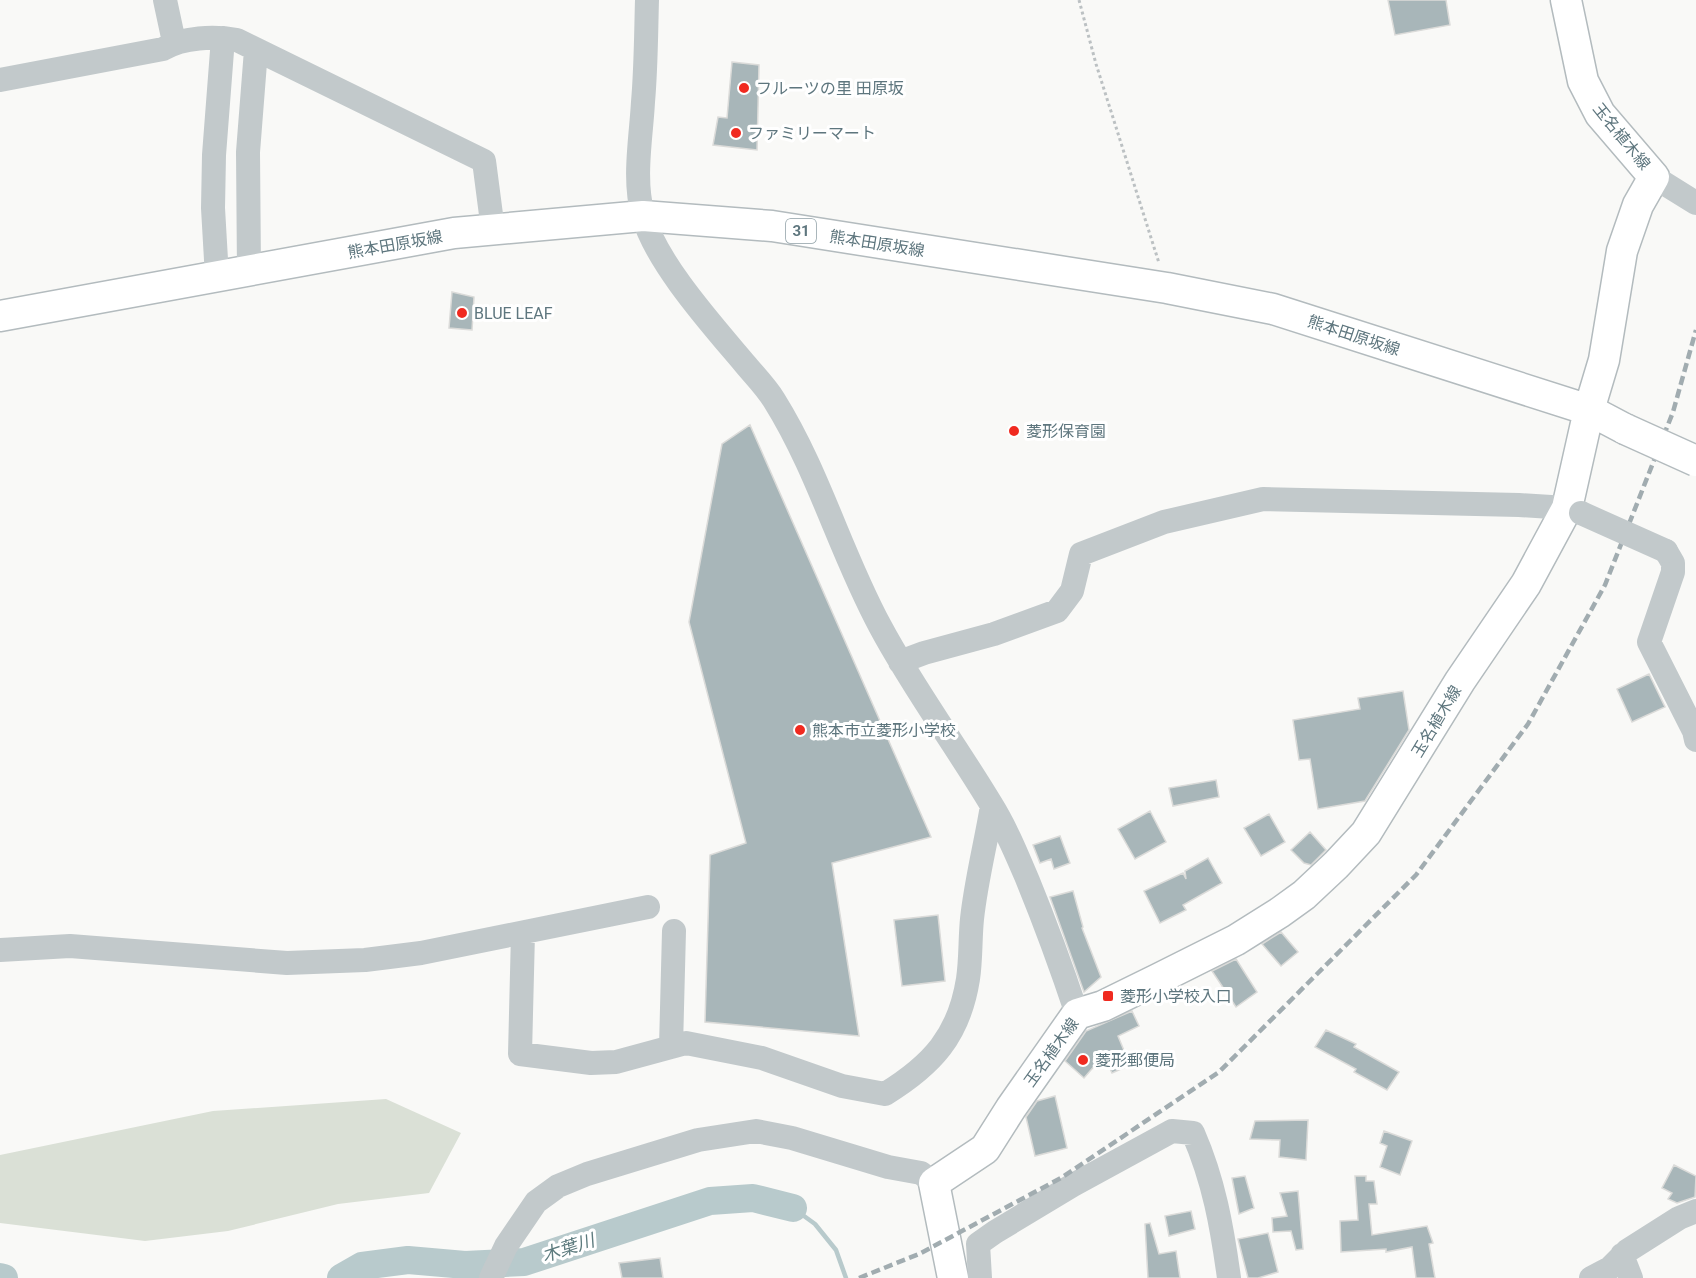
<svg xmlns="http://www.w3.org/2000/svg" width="1696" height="1278" viewBox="0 0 1696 1278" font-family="Roboto,'Noto Sans JP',sans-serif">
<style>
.green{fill:#dae0d6}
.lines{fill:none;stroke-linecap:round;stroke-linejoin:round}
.stream{stroke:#b8cacc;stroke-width:4.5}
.river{stroke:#b8cacc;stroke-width:28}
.building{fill:#a8b6b9;stroke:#dbdbd9;stroke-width:1.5}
.major-casing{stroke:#b3bbbe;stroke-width:33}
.path{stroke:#bcc1c3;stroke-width:3;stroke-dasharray:3 3;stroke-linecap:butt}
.minor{stroke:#c2c9cb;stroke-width:24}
.major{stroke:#fff;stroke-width:30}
.rail{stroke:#a1acb0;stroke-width:4.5;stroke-dasharray:9 4.5;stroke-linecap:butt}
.major-bridge-casing{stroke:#b3bbbe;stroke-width:33;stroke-linecap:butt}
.minor-bridge{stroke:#c2c9cb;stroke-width:24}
.major-bridge{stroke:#fff;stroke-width:30}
.poi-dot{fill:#f02a20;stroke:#fff;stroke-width:2}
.labels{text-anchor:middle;stroke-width:6;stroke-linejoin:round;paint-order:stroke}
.shield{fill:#fff;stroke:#8e9fa5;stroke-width:1.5}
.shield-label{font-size:15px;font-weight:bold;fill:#5e767e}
.poi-label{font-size:16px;fill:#5e767e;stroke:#fff;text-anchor:start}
.street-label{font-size:16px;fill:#5e767e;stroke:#fff}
.water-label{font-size:18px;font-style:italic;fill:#5d7b7e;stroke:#fff}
</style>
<rect width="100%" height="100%" fill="#f9f9f7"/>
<path class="green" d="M386 1099 461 1133 429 1193 338 1204 228 1231 145 1241 0 1223V1155L213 1111Z"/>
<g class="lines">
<path class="stream" d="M793 1208 815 1224 836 1250 846 1278"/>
<path class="river" d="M0 1277 4 1278
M341 1278 362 1266 408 1260 465 1265 524 1262 710 1201 753 1198 793 1208"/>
</g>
<path class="building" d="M1388 0H1446L1450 25 1395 35Z
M732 62 759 65 757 150 713 145 718 117 727 118Z
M452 292 474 297 472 330 449 328Z
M750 425 931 837 832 863 859 1036 705 1022 710 855 746 843 689 622 722 444Z
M1649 674 1665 707 1632 722 1617 689Z
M1403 691 1409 730 1365 801 1318 809 1310 759 1299 760 1293 720 1360 709 1358 698Z
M1216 780 1219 797 1173 806 1169 788Z
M1150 811 1166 842 1135 859 1118 829Z
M1269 814 1285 842 1261 856 1244 828Z
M1310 832 1326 850 1311 865 1304 863 1291 850Z
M1060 836 1070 863 1054 869 1051 859 1040 863 1033 845Z
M1208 858 1222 883 1183 905 1186 910 1160 923 1144 891 1183 873 1186 879 1185 871Z
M1073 891 1083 927 1082 928 1101 977 1084 992 1050 897Z
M938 915 945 981 902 986 894 920Z
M1281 932 1298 952 1281 966 1262 944Z
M1236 959 1257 992 1236 1007 1212 971Z
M1132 1011 1139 1026 1118 1036 1130 1065 1112 1073 1104 1055 1084 1078 1065 1061 1086 1031Z
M1326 1030 1356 1044 1354 1047 1399 1072 1387 1090 1354 1072 1356 1069 1315 1047Z
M1055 1096 1067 1148 1035 1156 1026 1117 1037 1101Z
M1308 1120 1306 1160 1279 1157 1280 1140 1250 1139 1255 1121Z
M1384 1131 1412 1141 1400 1175 1380 1167 1387 1146 1380 1143Z
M1674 1165 1696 1176 1695 1197 1677 1203 1668 1199 1672 1193 1662 1188Z
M1245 1176 1254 1208 1239 1214 1232 1178Z
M1355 1176H1366V1181H1374L1377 1204H1369L1372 1235 1427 1226 1433 1243 1429 1244 1435 1278H1416L1412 1247 1386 1252V1249L1341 1252 1340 1221 1358 1220Z
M1298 1191 1303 1249 1296 1250 1291 1231 1273 1232 1272 1218 1287 1216 1280 1193Z
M1191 1211 1195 1229 1169 1236 1165 1216Z
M1150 1223 1159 1254 1176 1251 1180 1278H1148L1145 1224Z
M1268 1233 1278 1272 1258 1278H1248L1238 1239Z
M660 1258 663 1278H622L619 1263Z"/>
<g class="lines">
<g class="major-casing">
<path id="major" d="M0 316 454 233 643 216 772 226 1167 288 1273 309 1589 410 1625 429
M953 1278 934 1183 985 1149 1011 1108 1077 1014 1103 1006 1158 979 1236 940 1279 913 1304 895 1336 865 1366 833 1460 681 1526 584 1567 508 1589 410 1604 360 1622 251 1638 205 1654 177 1600 114 1583 81 1566 0"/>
</g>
<path class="path" d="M1079 0 1096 64 1159 263"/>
<path class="minor" d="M165 0 174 42
M647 0C646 34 646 68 643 102 641 139 633 179 643 215 655 262 714 327 745 364 755 376 766 387 774 400 819 472 840 552 880 626 913 688 955 744 991 804 1006 828 1017 855 1028 881 1046 925 1062 969 1077 1014
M0 80 163 49C183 37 214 36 237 40L484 161 493 230
M1654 177 1696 203
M249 271 248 152 256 50
M217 277 213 208 214 155 223 38
M1666 551 1673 563V572L1649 642 1694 731 1696 740
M900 662 924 653 994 634 1057 611 1072 591 1081 554 1164 522 1263 499 1519 505 1567 508 1581 513
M523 933 520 1054 591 1063 616 1062 686 1043 762 1058 842 1086 885 1094C932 1065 959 1036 968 979 971 959 970 939 972 919 976 881 986 843 992 806
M0 950 70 946 287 963 365 960 421 953 648 907
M671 1047 674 931
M1622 1255 1631 1278
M491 1278 506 1246 536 1202 558 1186 587 1174 698 1140 756 1131 792 1138 888 1167 921 1173 934 1183
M980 1278 978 1244 995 1232 1073 1185 1172 1131 1193 1133C1214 1181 1222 1227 1229 1278
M1591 1278 1610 1268 1627 1251 1679 1218 1696 1211"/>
<use href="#major" class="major"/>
<path class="rail" d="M859 1278 919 1254 1061 1178 1219 1072 1416 875 1528 724 1605 585 1673 412 1696 330"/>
<g class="major-bridge-casing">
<path id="major-bridge" d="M1625 429 1696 461"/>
</g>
<path class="minor-bridge" d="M1581 513 1666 551"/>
<use href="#major-bridge" class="major-bridge"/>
</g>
<g class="poi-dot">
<circle cx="744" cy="88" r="6"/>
<circle cx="736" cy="133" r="6"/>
<circle cx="462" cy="313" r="6"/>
<circle cx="1014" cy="431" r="6"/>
<circle cx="800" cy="730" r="6"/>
<rect x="1102" y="990" width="12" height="12" rx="3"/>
<circle cx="1083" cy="1060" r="6"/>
</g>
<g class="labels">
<rect class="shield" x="786" y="219" width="30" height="24" rx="4.5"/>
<g class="shield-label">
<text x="801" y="236">31</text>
</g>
<g class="poi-label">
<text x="756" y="94">フルーツの里 田原坂</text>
<text x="748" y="139">ファミリーマート</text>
<text x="474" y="319">BLUE LEAF</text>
<text x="1026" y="437">菱形保育園</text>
<text x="812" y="736">熊本市立菱形小学校</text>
<text x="1120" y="1002">菱形小学校入口</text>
<text x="1095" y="1066">菱形郵便局</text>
</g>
<g class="street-label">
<text transform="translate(1622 136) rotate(51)" y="6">玉名植木線</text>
<text transform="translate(877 243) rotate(9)" y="6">熊本田原坂線</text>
<text transform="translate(395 244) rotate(-10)" y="6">熊本田原坂線</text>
<text transform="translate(1354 335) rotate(18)" y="6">熊本田原坂線</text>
<text transform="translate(1436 721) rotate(-59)" y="6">玉名植木線</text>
<text transform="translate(1051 1052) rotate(-54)" y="6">玉名植木線</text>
</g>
<g class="water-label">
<text transform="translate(568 1248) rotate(-18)" y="6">木葉川</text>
</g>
</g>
</svg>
